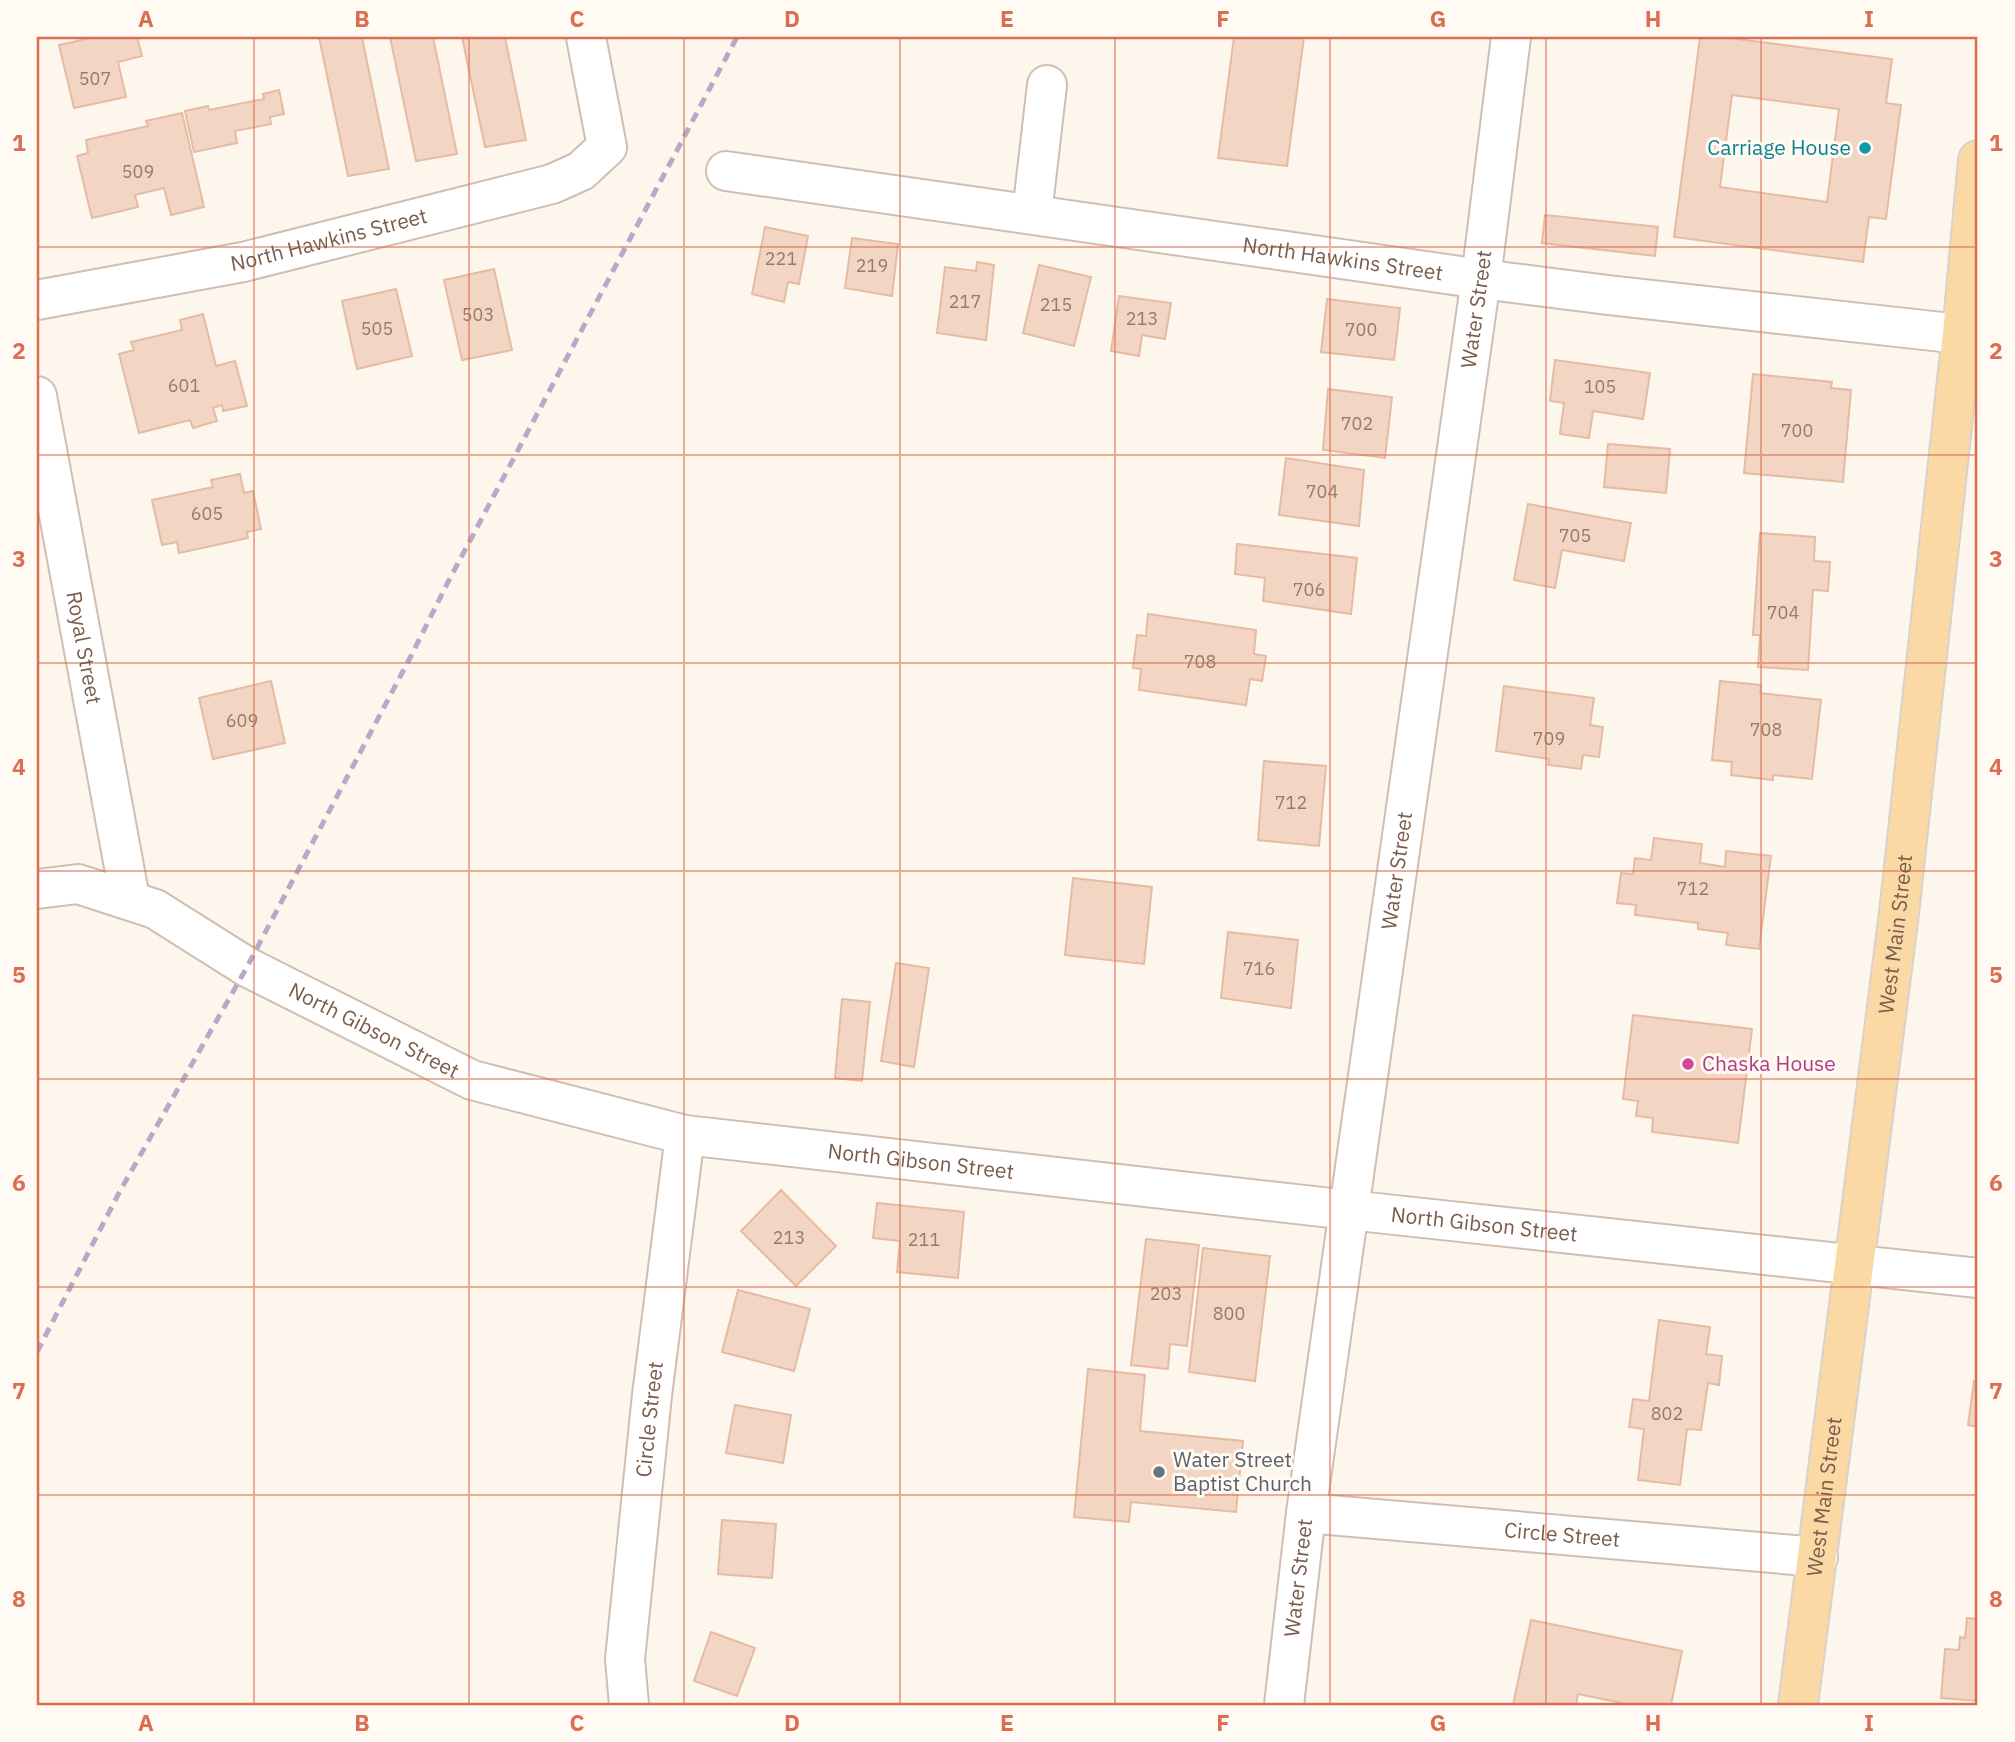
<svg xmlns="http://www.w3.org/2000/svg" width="2015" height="1742" viewBox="0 0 2015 1742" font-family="'IBM Plex Sans',sans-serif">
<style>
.building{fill:#f3d5c3;stroke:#e6bba3;stroke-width:2;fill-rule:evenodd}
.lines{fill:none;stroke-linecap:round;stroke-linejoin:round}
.minor-casing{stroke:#d1beb0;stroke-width:42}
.major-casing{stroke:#dad1cd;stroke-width:42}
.minor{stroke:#fff;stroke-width:38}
.major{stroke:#fbd9a5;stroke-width:38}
.rail{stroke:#b9a8c9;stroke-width:5;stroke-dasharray:10 7;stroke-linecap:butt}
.grid{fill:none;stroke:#dc6d51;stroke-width:2;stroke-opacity:0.55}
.culture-dot{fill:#0f9aa8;stroke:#fffaf3;stroke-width:2.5}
.hotel-dot{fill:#d1479c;stroke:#fffaf3;stroke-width:2.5}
.worship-dot{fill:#6b7280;stroke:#fffaf3;stroke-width:2.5}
.labels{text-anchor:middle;stroke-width:6;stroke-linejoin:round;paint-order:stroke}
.number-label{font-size:18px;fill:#987a6a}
.culture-label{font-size:21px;fill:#0d838f;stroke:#fffaf3;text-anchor:end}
.street-label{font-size:21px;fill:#7a5c4d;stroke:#fffaf3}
.hotel-label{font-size:21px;fill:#b23c85;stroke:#fffaf3;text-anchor:start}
.worship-label{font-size:21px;fill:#5b616d;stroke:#fffaf3;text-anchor:start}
.neatline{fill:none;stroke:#dc6d51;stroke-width:2.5}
.grid-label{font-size:23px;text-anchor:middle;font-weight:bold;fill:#dc6d51}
</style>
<rect width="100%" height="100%" fill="#fdf6ec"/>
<path class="building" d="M95 37H137L142 56 118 62 126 97 74 108 59 45Z
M319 37H362L389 169 348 176Z
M390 37H433L457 154 416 161Z
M462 37H505L526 140 485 147Z
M1234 37H1304L1287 166 1218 158Z
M1700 37H1722L1892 59 1886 103 1901 105 1886 219 1869 217 1863 262 1674 237ZM1732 95 1839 109 1827 202 1720 187Z
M279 90 284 114 270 117 271 124 235 131 237 143 194 152 185 111 208 106 209 110 264 99 263 94Z
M182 113 204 207 171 215 164 188 135 195 138 207 92 218 77 156 88 153 86 140 148 126 146 121Z
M1545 215 1658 227 1655 256 1542 243Z
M765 227 808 236 799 284 788 282 784 302 752 294Z
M852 238 898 244 892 296 845 288Z
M977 262 994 265 986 340 937 333 945 267 976 271Z
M1039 265 1091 277 1074 346 1023 333Z
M494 269 512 350 462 360 444 280Z
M396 289 412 356 357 369 342 301Z
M1119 296 1171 303 1165 339 1142 335 1139 356 1111 351Z
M1327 299 1400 308 1394 360 1321 352Z
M203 314 216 366 235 361 247 406 223 411 222 405 213 408 217 421 193 428 190 420 139 433 119 354 134 350 131 342 182 330 180 320Z
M1555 360 1650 373 1643 419 1593 411 1589 438 1560 434 1564 403 1550 401Z
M1753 374 1832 382 1831 388 1851 390 1843 482 1744 473Z
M1328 389 1392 397 1385 458 1323 450Z
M1608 444 1670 449 1666 493 1604 487Z
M1286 458 1364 470 1359 526 1279 515Z
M240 474 244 493 253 491 261 529 247 532 248 538 179 553 177 542 162 545 152 500 213 487 211 480Z
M1528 504 1631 523 1624 561 1562 550 1555 588 1514 580Z
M1760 533 1815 537 1814 561 1830 562 1828 591 1813 590 1808 670 1758 667 1760 635H1753Z
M1237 544 1357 558 1351 614 1263 601 1265 578 1235 574Z
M1148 614 1256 630 1254 654 1266 656 1262 681 1250 679 1246 705 1139 690 1141 669 1133 668 1137 635 1146 636Z
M271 681 285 743 213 759 199 698Z
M1720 681 1761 685 1760 693 1821 700 1812 779 1773 775V780L1731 775 1732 762 1712 760Z
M1504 686 1594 698 1590 725 1603 727 1599 757 1583 755 1581 769 1548 765 1549 759 1496 751Z
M1264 761 1326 766 1319 846 1258 840Z
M1654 838 1702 844 1700 863 1725 867 1726 851 1771 856 1759 949 1726 945 1728 933 1698 929V923L1635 915 1636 905 1617 903 1621 873 1633 874 1635 858 1651 860Z
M1073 878 1152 887 1144 964 1065 955Z
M1228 932 1298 940 1291 1008 1221 998Z
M896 963 929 968 914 1067 881 1061Z
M842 999 870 1002 862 1081 835 1078Z
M1633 1015 1752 1029 1738 1143 1652 1132 1653 1118 1636 1116 1638 1101 1623 1099Z
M781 1190 836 1246 796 1286 741 1231Z
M877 1203 964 1212 958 1278 897 1272 900 1241 873 1238Z
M1146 1239 1199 1245 1187 1346 1170 1344 1168 1369 1131 1365Z
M1203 1248 1270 1256 1255 1381 1189 1372Z
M738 1290 810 1309 794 1371 722 1352Z
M1659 1320 1710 1327 1706 1354 1722 1356 1719 1385 1708 1383 1701 1430 1687 1429 1680 1485 1638 1480 1644 1429 1629 1427 1633 1399 1649 1401Z
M1088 1369 1145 1375 1140 1431 1243 1441 1236 1512 1131 1502 1129 1522 1074 1517Z
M1974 1381 1978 1382V1427L1968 1425Z
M735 1405 791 1415 783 1463 726 1453Z
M722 1520 776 1524 772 1578 718 1574Z
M1967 1618 1978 1619V1701L1941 1698 1945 1649 1959 1650 1960 1637 1965 1638Z
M1531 1620 1682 1651 1671 1705H1631L1578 1694 1576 1705H1513Z
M711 1632 755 1648 737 1696 694 1681Z"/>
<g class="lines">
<g class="minor-casing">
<g id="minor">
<path id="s1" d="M726 171 1481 279 1608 295 1978 336"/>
<path d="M1032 214 1047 85"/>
<path id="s2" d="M37 300 243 262 552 184 581 171 607 147 586 37"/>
<path id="s3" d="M37 396 130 899"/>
<path id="s4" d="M37 889 78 884 155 909 247 967 472 1080 685 1135 1349 1210 1978 1278"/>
<path id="s5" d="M1306 1513 1818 1557"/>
<path id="s6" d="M629 1705 625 1659 652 1395 685 1135"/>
<path id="s7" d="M1284 1705 1306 1513 1481 279 1511 37"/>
</g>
</g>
<g class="major-casing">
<g id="major">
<path id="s8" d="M1798 1705 1899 913 1962 334 1978 160"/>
</g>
</g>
<use href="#minor" class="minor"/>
<use href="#major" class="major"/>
<path class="rail" d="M37 1352 120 1191 247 967 411 656 447 584 737 37"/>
</g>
<path class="grid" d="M254 37V1705M469 37V1705M684 37V1705M900 37V1705M1115 37V1705M1330 37V1705M1546 37V1705M1761 37V1705M37 247H1978M37 455H1978M37 663H1978M37 871H1978M37 1079H1978M37 1287H1978M37 1495H1978"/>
<circle class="culture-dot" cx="1865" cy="148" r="7"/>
<circle class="hotel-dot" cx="1688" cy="1064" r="7"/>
<circle class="worship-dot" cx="1159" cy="1472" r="7"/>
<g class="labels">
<g class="number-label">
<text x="95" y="85">507</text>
<text x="138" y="178">509</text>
<text x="781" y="265">221</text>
<text x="872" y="272">219</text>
<text x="965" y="308">217</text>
<text x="1056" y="311">215</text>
<text x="478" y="321">503</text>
<text x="1142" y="325">213</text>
<text x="377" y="335">505</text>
<text x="1361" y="336">700</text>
<text x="184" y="392">601</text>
<text x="1600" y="393">105</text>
<text x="1357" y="430">702</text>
<text x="1797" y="437">700</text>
<text x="1322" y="498">704</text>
<text x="207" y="520">605</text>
<text x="1575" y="542">705</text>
<text x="1309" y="596">706</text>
<text x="1783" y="619">704</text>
<text x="1200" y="668">708</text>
<text x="242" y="727">609</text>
<text x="1766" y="736">708</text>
<text x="1549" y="745">709</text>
<text x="1291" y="809">712</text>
<text x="1693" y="895">712</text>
<text x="1259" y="975">716</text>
<text x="789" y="1244">213</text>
<text x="924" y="1246">211</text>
<text x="1166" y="1300">203</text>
<text x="1229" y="1320">800</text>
<text x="1667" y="1420">802</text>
</g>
<g class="culture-label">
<text x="1851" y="155">Carriage House</text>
</g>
<g class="street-label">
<text dy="7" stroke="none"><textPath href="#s2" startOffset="298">North Hawkins Street</textPath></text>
<text dy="7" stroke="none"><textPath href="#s1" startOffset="623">North Hawkins Street</textPath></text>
<text dy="7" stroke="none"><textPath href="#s7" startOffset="1409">Water Street</textPath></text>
<text dy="7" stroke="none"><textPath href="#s3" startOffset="256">Royal Street</textPath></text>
<text dy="7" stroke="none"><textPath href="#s7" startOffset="842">Water Street</textPath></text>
<text dy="7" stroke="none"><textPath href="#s8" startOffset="777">West Main Street</textPath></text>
<text dy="7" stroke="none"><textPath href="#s4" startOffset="373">North Gibson Street</textPath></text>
<text dy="7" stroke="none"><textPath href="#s4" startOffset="940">North Gibson Street</textPath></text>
<text dy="7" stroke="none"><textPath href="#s4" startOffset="1507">North Gibson Street</textPath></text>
<text dy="7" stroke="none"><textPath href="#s6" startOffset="287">Circle Street</textPath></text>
<text dy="7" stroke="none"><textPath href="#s8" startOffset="210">West Main Street</textPath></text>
<text dy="7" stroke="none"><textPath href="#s5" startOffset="257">Circle Street</textPath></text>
<text dy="7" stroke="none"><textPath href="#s7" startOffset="128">Water Street</textPath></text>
</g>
<g class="hotel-label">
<text x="1702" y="1071">Chaska House</text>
</g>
<g class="worship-label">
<text x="1173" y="1467">Water Street<tspan x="1173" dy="24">Baptist Church</tspan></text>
</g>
</g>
<rect width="2015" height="1742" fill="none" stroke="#fffaf3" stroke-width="77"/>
<rect x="38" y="38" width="1938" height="1666" class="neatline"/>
<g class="grid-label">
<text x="146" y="27">A</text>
<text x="362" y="27">B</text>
<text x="577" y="27">C</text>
<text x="792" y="27">D</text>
<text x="1007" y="27">E</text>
<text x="1223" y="27">F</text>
<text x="1438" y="27">G</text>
<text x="1653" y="27">H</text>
<text x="1869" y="27">I</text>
<text x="19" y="151">1</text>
<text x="1996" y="151">1</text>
<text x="19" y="359">2</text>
<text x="1996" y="359">2</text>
<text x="19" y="567">3</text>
<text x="1996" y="567">3</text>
<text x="19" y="775">4</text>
<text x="1996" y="775">4</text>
<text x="19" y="983">5</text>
<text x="1996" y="983">5</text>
<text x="19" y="1191">6</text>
<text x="1996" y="1191">6</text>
<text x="19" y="1399">7</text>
<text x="1996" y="1399">7</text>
<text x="19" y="1607">8</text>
<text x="1996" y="1607">8</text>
<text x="146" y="1731">A</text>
<text x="362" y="1731">B</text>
<text x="577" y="1731">C</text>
<text x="792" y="1731">D</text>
<text x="1007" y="1731">E</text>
<text x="1223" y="1731">F</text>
<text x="1438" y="1731">G</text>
<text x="1653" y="1731">H</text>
<text x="1869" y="1731">I</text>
</g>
</svg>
